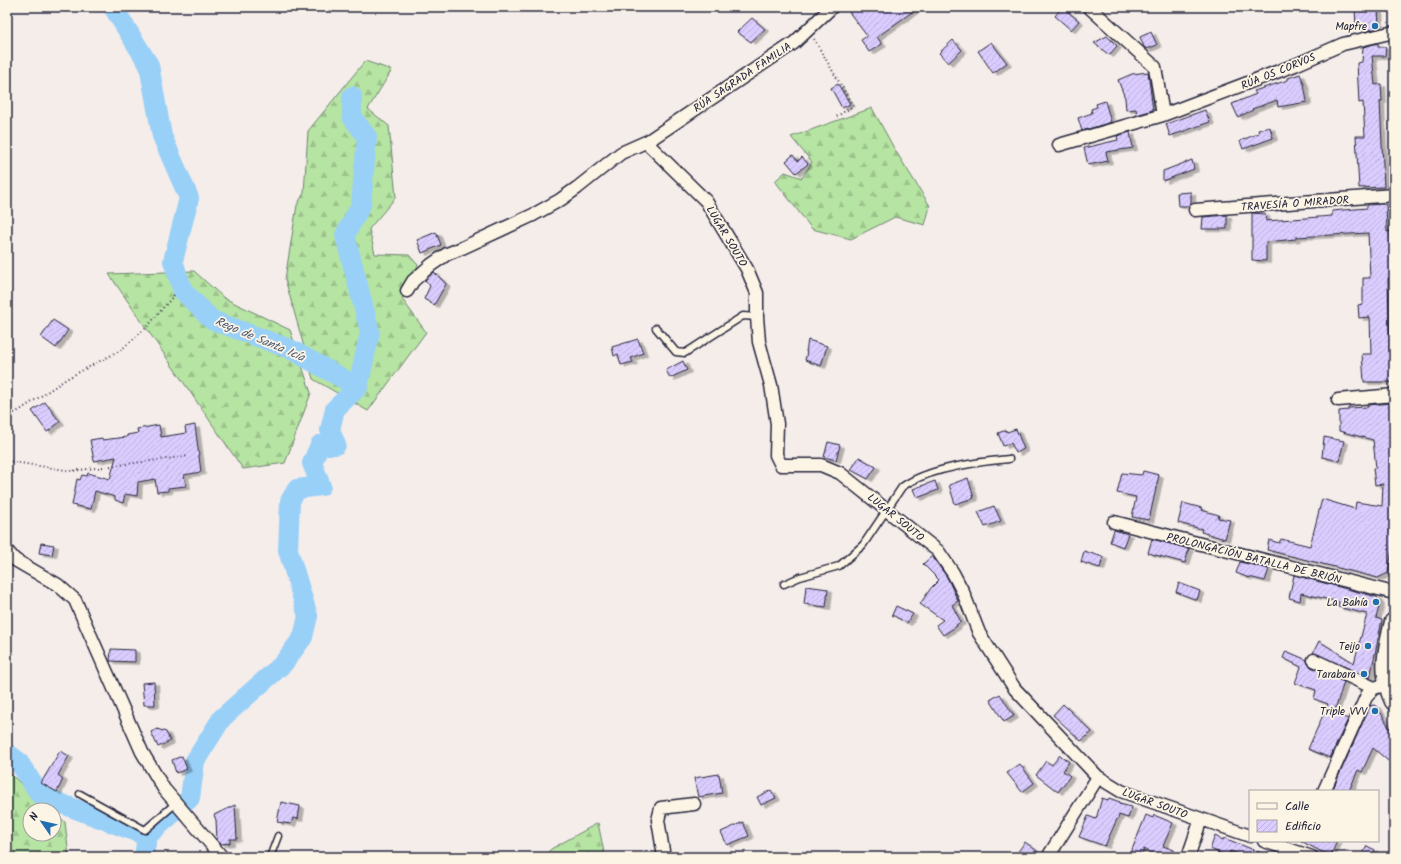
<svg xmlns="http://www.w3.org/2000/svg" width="1401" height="864" viewBox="0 0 1401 864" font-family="Kalam,sans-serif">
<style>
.forest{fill:url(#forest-firs);stroke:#6c836e}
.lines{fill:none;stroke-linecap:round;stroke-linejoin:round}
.river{stroke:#99d0f8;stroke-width:20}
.building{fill:url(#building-hatch);stroke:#22223b;filter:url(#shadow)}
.lane-casing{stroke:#22223b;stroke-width:9}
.street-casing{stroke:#22223b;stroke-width:15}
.secondary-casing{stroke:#22223b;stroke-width:21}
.path{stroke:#22223b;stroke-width:2;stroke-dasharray:1 3;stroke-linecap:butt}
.lane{stroke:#fcf5e5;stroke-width:6}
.street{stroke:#fcf5e5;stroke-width:12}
.secondary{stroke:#fcf5e5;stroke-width:18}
.poi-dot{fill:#1f6fb2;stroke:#fcf5e5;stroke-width:1.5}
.labels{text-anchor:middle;stroke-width:3.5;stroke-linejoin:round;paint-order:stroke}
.poi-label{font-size:11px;fill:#22223b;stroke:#fcf5e5;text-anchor:end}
.street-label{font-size:11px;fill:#22223b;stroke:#fcf5e5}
.water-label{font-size:12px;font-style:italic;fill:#465674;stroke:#fcf5e5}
</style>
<defs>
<pattern id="forest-firs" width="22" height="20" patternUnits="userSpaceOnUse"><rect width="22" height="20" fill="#b6e4a2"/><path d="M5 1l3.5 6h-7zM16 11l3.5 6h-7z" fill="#9cc38c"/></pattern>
<pattern id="building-hatch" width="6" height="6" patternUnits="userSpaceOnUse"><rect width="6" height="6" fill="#dbcdff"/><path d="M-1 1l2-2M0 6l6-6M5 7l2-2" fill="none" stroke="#bcb0db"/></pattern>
<filter id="shadow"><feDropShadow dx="4.5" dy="2.5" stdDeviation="0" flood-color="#0004"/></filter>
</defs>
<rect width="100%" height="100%" fill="#f5edea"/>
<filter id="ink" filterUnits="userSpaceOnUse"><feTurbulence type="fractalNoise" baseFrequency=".025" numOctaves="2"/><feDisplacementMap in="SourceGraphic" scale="8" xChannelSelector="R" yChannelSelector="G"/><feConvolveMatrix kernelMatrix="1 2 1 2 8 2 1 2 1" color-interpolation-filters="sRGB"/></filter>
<g filter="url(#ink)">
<path class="forest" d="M365 61 392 70 368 109 389 126 396 197 369 229 375 254 409 255 418 265 402 299 426 332 368 411 313 379 285 279 297 205 304 193 308 131Z
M872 108 895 150 930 206 925 225 895 217 851 239 812 229 775 181 785 172 802 178 812 162 791 137Z
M194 271 224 298 290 330 311 393 285 463 243 469 109 274Z
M7 771 51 810H30V834H54V812L65 822 69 857H7Z
M598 823 605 857H543L551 849Z"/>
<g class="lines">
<path class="river" d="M113 7 149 65 162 136 189 198 173 261 183 291 212 320 290 349 358 387
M7 753 18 761 41 796 147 836 144 857
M187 801 190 798 195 761 222 718 283 664 303 637 308 616 288 550 290 501 297 489 321 486 312 463 320 445H336L330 430 335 409 358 387 370 332 345 235 361 205 367 137 352 117V96
M147 836 172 814"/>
</g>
<path class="building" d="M856 7H919L877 37 882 44 869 52 861 40 867 36 849 12Z
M1062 7 1079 21 1071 30 1055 16Z
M1355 7H1378L1379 28 1365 31V29L1356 28Z
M752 18 765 29 751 42 737 32Z
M1151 32 1157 45 1147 49 1144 47 1140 37Z
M1107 36 1117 46 1109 55 1094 43Z
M953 40 962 50 948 63 939 53Z
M991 42 1007 63 993 73 978 51Z
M1378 43V47H1386L1385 56H1372L1375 85 1381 84 1382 101H1380L1384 187 1359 188 1356 136H1365L1363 102 1359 103 1357 63 1362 62 1363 47Z
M1148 72 1153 110 1137 115 1136 109 1126 110 1125 98 1118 80 1132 74Z
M1300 74 1304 84 1307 102 1278 107 1277 100 1252 109 1253 110 1238 117 1232 104 1256 94 1254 91 1288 80V78Z
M838 84 850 104 842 108 831 88Z
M1105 101 1111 122 1082 131 1078 118 1092 113 1091 109 1097 107 1096 104Z
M1205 110 1210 122 1170 136 1166 124Z
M1270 127 1273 138 1243 149 1240 141 1259 133 1258 130Z
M1130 132 1133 148 1106 152 1108 161 1088 165 1084 148 1118 140 1117 136Z
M793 155 798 161 802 157 808 164 796 173 786 161Z
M1192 160 1194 169 1163 181V171Z
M1191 192V204L1189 206H1178L1177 193Z
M1386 204 1387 232 1390 231 1393 278H1388L1390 353H1394V382H1364L1362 354H1371L1370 317 1359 318 1358 305 1363 304V278H1370L1368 233 1296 237V239L1266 242V261L1252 260V213L1265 214 1266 221 1332 216V211L1367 208V205Z
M1227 215V229H1202L1203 217Z
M436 232 441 245 422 253 417 240Z
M434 272 446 284 434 305 424 299 430 286 425 280Z
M53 320 68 330 56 348 41 337Z
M638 339 643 353 631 358 633 362 621 365 618 354 614 356 612 347Z
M808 340 827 346 821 366 805 360 807 352H806Z
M683 361 687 370 670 378 666 370Z
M45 402 60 422 47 432 32 411Z
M1394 403V444L1393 443 1394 466V538L1388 573 1378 578 1267 550 1269 540 1279 543 1281 539 1310 546 1322 499 1355 509 1356 502 1382 506 1383 484 1375 485 1373 468H1376L1373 440 1339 431V411L1348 410V408L1368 407V405Z
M159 425 161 437 186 433 185 427 195 425 201 472 184 475 186 486 168 488V491L157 492 155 479 138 482 137 496 125 494 123 503 115 500V497L95 491 91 509 72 505 77 479 80 480 82 475 87 476 88 473 110 479 116 457 94 461 90 440 102 438V440L127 437V435L138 433 137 429Z
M1016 429 1024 449 1016 453 1011 443 1003 446 998 433 1006 430 1007 432Z
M1324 437 1344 441 1339 461 1322 457Z
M828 442 840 445 836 460 824 457Z
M859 457 876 467 868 479 851 470Z
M1143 471 1159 475 1149 520 1132 517 1136 497 1117 493 1122 473 1142 475Z
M968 478 974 498 955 504 949 485Z
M935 481 938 490 917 498 913 489Z
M1183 503 1202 508 1201 510 1219 515 1218 518 1230 520 1225 539 1201 532 1202 529 1178 523Z
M994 506 1001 521 985 527 978 512Z
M1114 530 1128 534 1123 547 1110 542Z
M1152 539 1189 549 1185 563 1148 553Z
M41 543 54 545 52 555 39 553Z
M1084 551 1103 557 1100 568 1081 562Z
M932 556 947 577 958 601 952 605 961 622 956 625 957 626 943 635 936 625 943 620 920 604 931 588 939 580 923 564Z
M1240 562 1269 569 1265 581 1249 577V578L1236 573Z
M1294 575 1377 597 1380 603 1376 618 1382 620 1370 678 1313 653 1319 641 1354 663 1367 614 1338 607 1339 602 1301 593 1300 601 1289 598Z
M1179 583 1200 591 1197 600 1176 592Z
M806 586 828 589 826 607 804 604Z
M896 606 913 614 907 623 892 615Z
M111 649 135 650V662L110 661Z
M1286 651 1307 660 1308 664 1311 667 1344 682 1334 713 1348 719 1330 758 1308 749 1328 704 1314 699 1316 690 1295 683 1301 667 1283 658Z
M154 682 155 705H144L142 683Z
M1000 694 1014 716 1004 722 990 700Z
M1063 704 1092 732 1081 741 1053 715Z
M1373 705 1377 706 1394 736V766L1373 748 1362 772 1358 770 1349 791H1332L1370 706Z
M157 729 166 732 170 741 158 747 151 732Z
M60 751 69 756 58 775 63 779 57 792 41 783Z
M1060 755 1069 762 1063 771 1070 776 1058 792 1036 775 1046 761 1052 765Z
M182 756 187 769 176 773 172 760Z
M1020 764 1034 783 1022 792 1007 773Z
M719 774 722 793 698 797 694 778Z
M771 790 776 798 761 805 757 797Z
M1102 798 1108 800 1109 798 1120 802 1119 804 1132 807 1128 818 1119 815 1118 819H1117L1105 846 1079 837 1088 816 1096 819Z
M281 802 300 806 298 819 293 818 291 824 277 822Z
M235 805 237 839H230V843L221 844 217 840 216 820 214 815Z
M1146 815 1153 818 1154 815 1173 823 1163 846 1174 850 1171 857H1161L1144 849 1141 857H1129Z
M743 822 749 836 727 845 721 832Z
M1215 836 1223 840 1224 838 1269 856V857H1245L1230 851 1228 856 1210 849Z
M1301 841H1337L1331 855 1324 853Z
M1025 842 1037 851 1033 857H1022L1017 853Z
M1367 846 1375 850 1371 857H1361Z"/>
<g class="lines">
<g class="lane-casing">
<path id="lane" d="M656 328 676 352 685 353 743 316 757 317
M784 584 800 577 839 566 863 545 902 487C928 468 977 462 1009 459
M80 794 145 830 176 803
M270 857 278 836"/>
</g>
<g class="street-casing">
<path id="street" d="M1089 7 1155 67 1163 115
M648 141 650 146 706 201 747 269 757 293V317L759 342 771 385 777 424 776 455 781 465H821L840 473 938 551 953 573 963 592 979 633 1015 689 1098 777 1121 791 1250 836
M1059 145 1163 115 1295 65 1343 44 1394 32
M1195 210 1394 195
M407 291 413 281 431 265 447 254 462 248 533 215 560 200 577 188 621 153 648 141 794 43 832 7
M1338 400 1394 395
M1114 522 1394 593
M7 551 15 560 58 585 75 600 142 752 164 789 222 857
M1314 660 1374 688
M1324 791 1367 695 1374 688 1388 684
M1264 841 1312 857
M664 857 658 820 661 808 694 804
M1048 857 1098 777
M1188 857 1201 819"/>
</g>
<g class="secondary-casing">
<path id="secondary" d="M1394 622C1387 649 1381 674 1394 701"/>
</g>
<path class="path" d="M991 12 998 7
M814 39 853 106 836 117
M7 417 20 410 68 378 121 350 147 327 174 295
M7 461 72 471 189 456"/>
<use href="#lane" class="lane"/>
<use href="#street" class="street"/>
<use href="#secondary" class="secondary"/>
</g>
</g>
<g class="poi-dot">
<circle cx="1375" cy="26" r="4"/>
<circle cx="1376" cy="602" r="4"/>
<circle cx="1368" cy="646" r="4"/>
<circle cx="1364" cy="674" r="4"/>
<circle cx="1375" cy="711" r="4"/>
</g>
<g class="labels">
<g class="poi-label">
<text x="1367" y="30">Mapfre</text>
<text x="1368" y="606">La Bahía</text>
<text x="1360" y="650">Teijo</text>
<text x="1356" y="678">Tarabara</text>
<text x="1367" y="715">Triple VVV</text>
</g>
<g class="street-label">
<text transform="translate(1278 71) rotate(-22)" y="4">RÚA OS CORVOS</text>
<text transform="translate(742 77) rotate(-34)" y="4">RÚA SAGRADA FAMILIA</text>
<text transform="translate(1295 203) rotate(-4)" y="4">TRAVESÍA O MIRADOR</text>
<text transform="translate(727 236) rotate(59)" y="4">LUGAR SOUTO</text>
<text transform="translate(896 517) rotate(39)" y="4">LUGAR SOUTO</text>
<text transform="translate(1254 558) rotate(14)" y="4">PROLONGACIÓN BATALLA DE BRIÓN</text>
<text transform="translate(1155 803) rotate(20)" y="4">LUGAR SOUTO</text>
</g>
<g class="water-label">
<text transform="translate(260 339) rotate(23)" y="4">Rego de Santa Icía</text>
</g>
</g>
<rect width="1401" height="864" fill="none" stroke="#fcf5e5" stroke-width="24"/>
<rect x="12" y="12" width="1377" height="840" fill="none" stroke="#22223b" stroke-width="1.5" filter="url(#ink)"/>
<rect x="1249" y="790" width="130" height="52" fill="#fcf5e5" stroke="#a5a1a1"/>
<rect x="1257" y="803" width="20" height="6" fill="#fcf5e5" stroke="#a5a1a1"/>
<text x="1285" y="810" font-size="12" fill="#22223b">Calle</text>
<rect x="1257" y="820" width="20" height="12" fill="url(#building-hatch)" stroke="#a5a1a1"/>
<text x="1285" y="830" font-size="12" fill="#22223b">Edificio</text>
<g transform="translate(42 822) rotate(304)"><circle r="19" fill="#fcf5e5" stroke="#a5a1a1"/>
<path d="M0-3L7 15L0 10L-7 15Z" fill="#1f6fb2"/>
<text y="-6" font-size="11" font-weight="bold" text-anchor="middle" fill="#22223b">N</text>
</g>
</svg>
